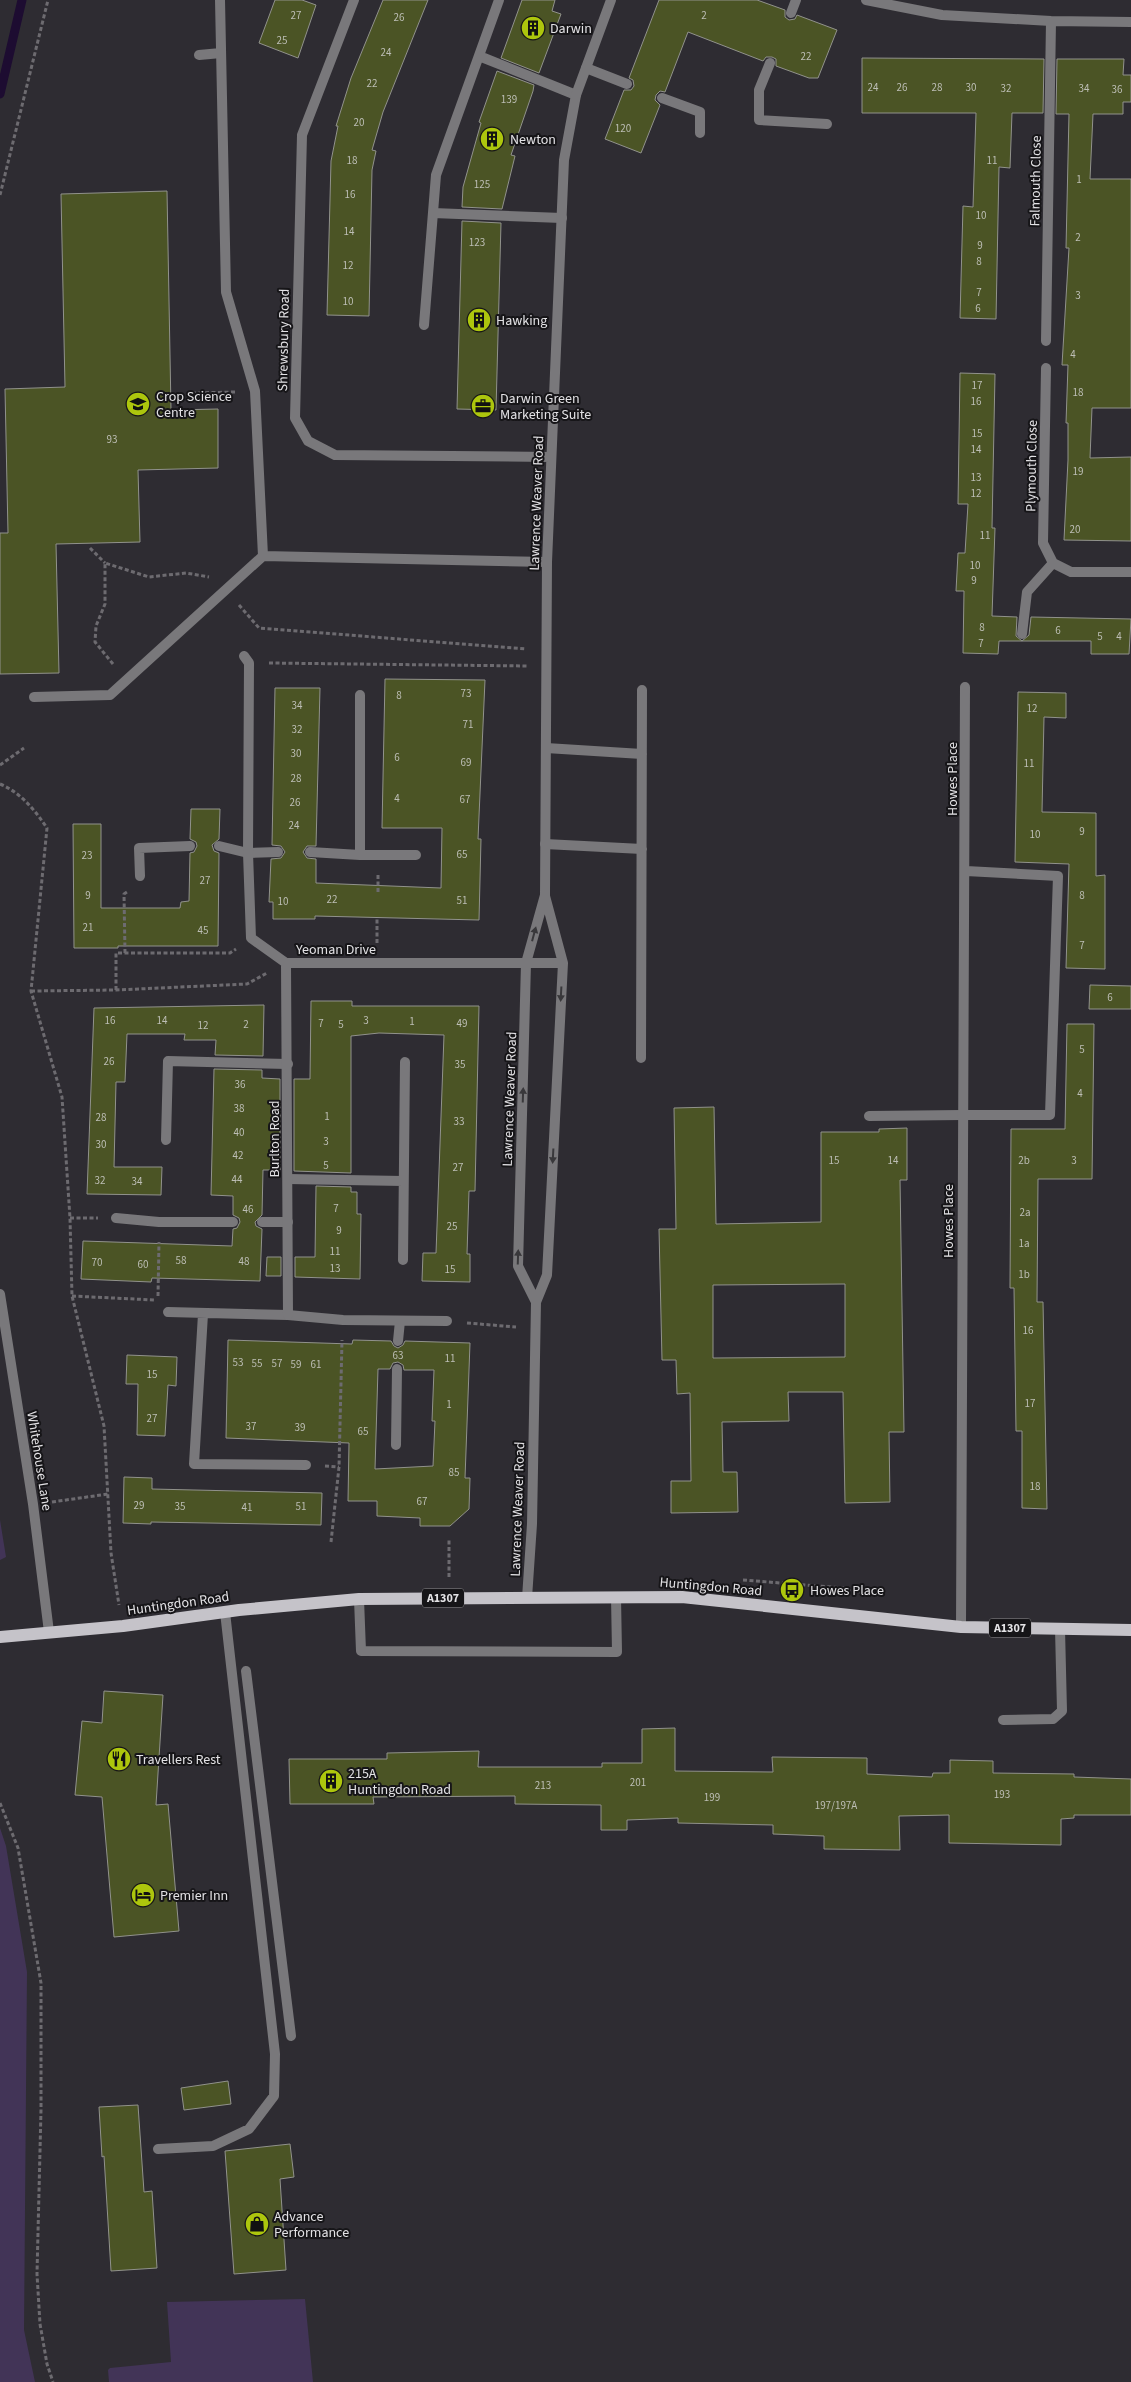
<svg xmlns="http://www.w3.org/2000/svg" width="1131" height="2382" viewBox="0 0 1131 2382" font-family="'Source Sans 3',sans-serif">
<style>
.green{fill:#423457}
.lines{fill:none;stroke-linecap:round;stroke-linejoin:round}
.stream{stroke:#1d0c31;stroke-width:9}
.building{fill:#4b5425;stroke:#91928c;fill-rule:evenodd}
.path{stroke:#6d6b70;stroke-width:3;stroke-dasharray:4 2.5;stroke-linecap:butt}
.service{stroke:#79787b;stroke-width:10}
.minor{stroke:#79787b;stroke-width:10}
.primary{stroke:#c5c3c9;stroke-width:12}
.oneway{fill:#39383b}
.labels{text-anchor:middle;stroke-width:4;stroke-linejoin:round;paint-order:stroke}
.number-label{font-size:11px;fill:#bdbeb5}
.shield{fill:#161518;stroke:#a6a4a8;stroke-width:1}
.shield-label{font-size:12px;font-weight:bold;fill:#e3e2e5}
.poi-label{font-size:14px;fill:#e3e2e5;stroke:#161518;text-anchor:start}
.street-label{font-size:14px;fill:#e3e2e5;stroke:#161518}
</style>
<rect width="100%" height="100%" fill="#2e2c32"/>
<path class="green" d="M0 1520 6 1557 0 1560Z
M0 1828 6 1846 27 1972 24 2330 35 2382H0Z
M305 2299 313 2382H109L108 2370 110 2368 171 2362 167 2302Z"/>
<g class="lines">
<path class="stream" d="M0 94 22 0"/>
</g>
<path class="building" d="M275 0H302L316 5 298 58 259 43Z
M383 0H428L383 112 372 150 376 151 372 170 369 316 327 315 331 161 338 126H336L351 78Z
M522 0H555L552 11 561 14 539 73 501 58Z
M659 0H757L785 10V17L789 20 795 19 797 15 837 30 818 78H809L776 66V59L772 57H766L763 61 688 32 665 92 660 91 656 95 655 100 660 105 641 153 605 139 624 90H631L634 86 633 80 629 78Z
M862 58 1044 59 1043 113H1012L1010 168 999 167 996 319 960 318 963 206 973 207 976 113H862Z
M1057 59H1124L1123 75H1131V102H1123V114H1093L1090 179H1131V408H1092L1090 458 1131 457V541L1064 540 1068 460V423H1066L1068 365H1062L1069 248H1066L1069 114H1056Z
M497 71 534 85 533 91 511 155 515 156 502 209 462 207 463 187 481 123 479 122Z
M167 191 171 410 218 409V468L138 470 140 542 56 544 59 673 0 674V533H8L5 389 65 387 61 194Z
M462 221 501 223 496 410 457 409Z
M960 373 995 374 992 528H995L992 616 1017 617 1016 636 1022 641 1029 635 1031 617 1131 619 1129 654H1091V641H999L998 654 963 653 964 591H956L958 553H965L968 504H958Z
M385 679 485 680 478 839H481L479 920 315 916V919H273V902H269L271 859 281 858 285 852 281 846 272 845 275 688H320L316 846H307L303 852 307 858 316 859V883L441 888 442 828H382Z
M1018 692 1066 693V718L1044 717 1042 812 1096 813V876L1105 875V969L1066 968 1069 864 1015 862Z
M191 809H220L219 839 212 845 214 851 219 853 218 946H118V948H74L73 824H101V908H180L181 902 189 901 190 853 194 852 197 846 196 842 190 839Z
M1090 985 1131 986V1009H1089Z
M311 1001H352V1006H479L475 1191H469L467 1254H470V1282L422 1281 423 1253H436L444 1035 379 1033 351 1036V1173L294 1171V1079H310Z
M264 1005 263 1056 215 1055 216 1040H184L185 1034H127L125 1082H116L114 1167H162L161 1195 87 1194 94 1008Z
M1067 1024H1094L1092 1179H1038L1037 1302H1043L1047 1509 1022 1508V1431H1016L1014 1288H1010L1011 1129H1065Z
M214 1069 262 1070V1078L280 1079V1170H263L262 1215 255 1222 256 1226 262 1229 260 1281 152 1278 151 1282 81 1279 83 1241 232 1246 233 1229 237 1228 240 1222 239 1218 233 1215V1196L211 1195Z
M714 1107 716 1224 821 1222V1132H879V1129L907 1128V1180H900L904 1432H889L890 1502 845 1503 843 1392H788L789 1421 722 1422 723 1472H737L738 1512 671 1513V1481H691L690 1393 677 1394 676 1360H662L659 1229H676L674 1108ZM845 1284V1357L713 1358V1285Z
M316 1186 351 1187V1192H357V1214H361L360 1279 295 1277V1257H315Z
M267 1257H281V1276H266Z
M228 1340 352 1344 353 1340 391 1341 394 1346 398 1348 403 1345 405 1341 470 1343 465 1478H470L469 1509 450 1526H420V1518L377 1516V1501H348L349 1443 226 1438ZM398 1362 403 1365 404 1370H434L432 1421H435L433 1466 375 1469 378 1369H390L393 1363Z
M127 1355 177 1357 176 1386 168 1385 165 1436 137 1435 138 1384H126Z
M124 1477 152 1478V1489L322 1493 321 1525 151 1522V1524L123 1523Z
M104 1691 163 1695 156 1805 168 1804 179 1931 114 1937 102 1797 75 1795 82 1721 102 1723Z
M675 1728V1771L773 1772 772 1757 867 1758V1774L932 1777 933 1773H950V1760L993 1761V1773L1074 1774V1777L1131 1779V1815H1074V1818L1061 1819V1845L949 1843V1815L899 1816 900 1850 824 1849V1836L773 1834V1825L678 1823V1818L627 1820V1830H601V1805L515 1804V1796L373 1797 374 1804H290L289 1759H387V1753L479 1751 478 1767H602V1763H642V1729Z
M228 2081 231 2104 184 2110 181 2088Z
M138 2105 144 2192 152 2191 157 2268 111 2271 104 2156 102 2157 99 2107Z
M290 2144 294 2177 280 2179 286 2270 234 2274 225 2151Z"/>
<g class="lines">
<path class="path" d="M0 195 48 0
M192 393 235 392
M90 548 105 563
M239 605 259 628 526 649
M269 663 528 666
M113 664 95 642 96 626 105 604V563L149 577 186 573 209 577
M0 765 24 748
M0 784C21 793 34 809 47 828L31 991 62 1097 70 1218 72 1296 104 1426 111 1553 119 1605
M378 892V875
M377 943V918
M125 953 124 894 127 892
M116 990V953H230L236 949
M31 991 116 990 247 984 267 973
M70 1218H98
M72 1296 154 1300
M158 1296 159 1242
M467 1323 516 1327
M325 1466 339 1467
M52 1502 108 1494
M331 1542 339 1467 342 1340
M449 1577V1540
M743 1580 843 1588 863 1593
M0 1803 18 1848 41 1983V2110L37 2274 40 2324 47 2364 53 2382"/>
<path class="service" d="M220 0 226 292 255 391 263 556 547 562
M791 13 796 0
M199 55 221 53
M479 56 576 95
M770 63 759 90V120L827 124
M586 68 627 84
M662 98 700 112V133
M433 213 562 218
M424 325 436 175 499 0
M34 697 110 695 263 556
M546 748 642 754
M545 844 642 849
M219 846 248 853 278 852
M310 852 360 855V695
M360 855H416
M140 876 139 848 190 846
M641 1058 642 690
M869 1116 962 1115
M166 1140 168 1061 288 1064
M288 1179 403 1181
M116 1218 159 1222H233
M262 1222H288
M403 1260 405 1062
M168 1312 288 1315 343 1320 447 1321
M203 1314 194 1464 306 1465
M398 1341 400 1321
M396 1445 397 1369
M359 1599 361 1651 617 1652 616 1597
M1003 1720 1053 1719 1062 1711 1060 1629
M158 2149 213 2146 249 2129 274 2096 275 2054 225 1612"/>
<path class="minor" d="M354 0 302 135 295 418 308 441 335 455 551 457
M866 0 942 15 1051 21 1131 22
M1046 341 1051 21
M1046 368 1043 543 1053 563 1071 572H1131
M1022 634 1027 592 1053 563
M244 656 249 663 248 853 251 938 286 963H563
M286 963 288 1315
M962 1115H1050L1058 876 966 871
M0 1294 33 1504 49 1632
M536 1302 518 1266 526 963 545 895 547 562 564 160 576 95 611 0
M527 1598 532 1524 536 1302 547 1275 563 963 545 896
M961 1627 965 687
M246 1671 291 2036"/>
<path class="primary" d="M0 1637 123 1626 239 1610 359 1599 682 1597 961 1627 1131 1630"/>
</g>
<defs><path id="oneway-solid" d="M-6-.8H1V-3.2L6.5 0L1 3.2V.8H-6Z" transform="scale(1.25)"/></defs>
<g class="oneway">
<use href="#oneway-solid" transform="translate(534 934) rotate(-75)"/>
<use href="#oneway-solid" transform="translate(561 994) rotate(93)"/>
<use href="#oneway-solid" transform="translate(523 1095) rotate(-88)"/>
<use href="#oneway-solid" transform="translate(553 1156) rotate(93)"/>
<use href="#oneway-solid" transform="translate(518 1257) rotate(-88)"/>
</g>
<defs>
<g id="building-disc" transform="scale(1.25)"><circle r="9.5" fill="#adc60d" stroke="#161518"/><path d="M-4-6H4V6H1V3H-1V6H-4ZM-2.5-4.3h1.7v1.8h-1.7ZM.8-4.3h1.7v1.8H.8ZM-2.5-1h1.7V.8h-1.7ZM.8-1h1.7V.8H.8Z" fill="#111"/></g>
<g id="university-disc" transform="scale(1.25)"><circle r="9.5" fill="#adc60d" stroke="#161518"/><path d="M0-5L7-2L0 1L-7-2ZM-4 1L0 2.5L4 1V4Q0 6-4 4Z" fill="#111"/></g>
<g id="office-disc" transform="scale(1.25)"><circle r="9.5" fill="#adc60d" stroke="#161518"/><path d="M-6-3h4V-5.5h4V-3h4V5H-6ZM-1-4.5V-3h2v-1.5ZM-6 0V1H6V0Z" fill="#111"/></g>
<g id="bus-disc" transform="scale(1.25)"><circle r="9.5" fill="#adc60d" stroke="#161518"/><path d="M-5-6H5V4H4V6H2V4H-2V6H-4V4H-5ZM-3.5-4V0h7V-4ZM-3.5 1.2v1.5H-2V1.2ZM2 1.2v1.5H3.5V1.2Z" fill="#111"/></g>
<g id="restaurant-disc" transform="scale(1.25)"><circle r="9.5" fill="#adc60d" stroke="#161518"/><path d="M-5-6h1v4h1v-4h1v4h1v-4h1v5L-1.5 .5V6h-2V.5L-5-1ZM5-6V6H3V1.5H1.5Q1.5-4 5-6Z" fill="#111"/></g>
<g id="hotel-disc" transform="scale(1.25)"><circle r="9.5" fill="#adc60d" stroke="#161518"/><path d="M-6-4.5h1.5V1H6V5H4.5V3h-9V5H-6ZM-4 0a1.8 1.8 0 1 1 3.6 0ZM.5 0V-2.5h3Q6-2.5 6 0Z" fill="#111"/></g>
<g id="shop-disc" transform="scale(1.25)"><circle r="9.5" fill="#adc60d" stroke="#161518"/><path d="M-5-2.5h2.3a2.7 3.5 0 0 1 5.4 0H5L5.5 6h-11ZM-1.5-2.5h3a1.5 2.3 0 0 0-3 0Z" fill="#111"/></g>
</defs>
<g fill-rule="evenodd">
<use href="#building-disc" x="533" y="28"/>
<use href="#building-disc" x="492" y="139"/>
<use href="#building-disc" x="479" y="320"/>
<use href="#university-disc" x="138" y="404"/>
<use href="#office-disc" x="483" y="406"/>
<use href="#bus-disc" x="792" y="1590"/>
<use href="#restaurant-disc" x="119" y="1759"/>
<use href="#building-disc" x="331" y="1781"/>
<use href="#hotel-disc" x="143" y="1895"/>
<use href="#shop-disc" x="257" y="2224"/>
</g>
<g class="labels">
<g class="number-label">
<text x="296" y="19">27</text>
<text x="704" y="19">2</text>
<text x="399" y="21">26</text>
<text x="282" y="44">25</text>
<text x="386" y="56">24</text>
<text x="806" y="60">22</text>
<text x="372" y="87">22</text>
<text x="873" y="91">24</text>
<text x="902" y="91">26</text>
<text x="937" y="91">28</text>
<text x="971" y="91">30</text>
<text x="1006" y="92">32</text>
<text x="1084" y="92">34</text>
<text x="1117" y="93">36</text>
<text x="509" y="103">139</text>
<text x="359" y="126">20</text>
<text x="623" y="132">120</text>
<text x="352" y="164">18</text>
<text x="992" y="164">11</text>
<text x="1079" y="183">1</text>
<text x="482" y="188">125</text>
<text x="350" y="198">16</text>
<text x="981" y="219">10</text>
<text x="349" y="235">14</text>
<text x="1078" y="241">2</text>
<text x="477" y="246">123</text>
<text x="980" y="249">9</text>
<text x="979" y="265">8</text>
<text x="348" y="269">12</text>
<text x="979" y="296">7</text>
<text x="1078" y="299">3</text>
<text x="348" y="305">10</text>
<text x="978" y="312">6</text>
<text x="1073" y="358">4</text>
<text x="977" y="389">17</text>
<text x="1078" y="396">18</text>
<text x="976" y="405">16</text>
<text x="977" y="437">15</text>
<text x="112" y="443">93</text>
<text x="976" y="453">14</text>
<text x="1078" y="475">19</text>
<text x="976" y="481">13</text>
<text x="976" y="497">12</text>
<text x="1075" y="533">20</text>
<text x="985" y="539">11</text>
<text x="975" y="569">10</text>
<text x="974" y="584">9</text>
<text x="982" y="631">8</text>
<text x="1058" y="634">6</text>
<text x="1100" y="640">5</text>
<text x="1119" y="640">4</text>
<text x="981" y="647">7</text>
<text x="466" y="697">73</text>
<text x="399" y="699">8</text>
<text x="297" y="709">34</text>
<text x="1032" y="712">12</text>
<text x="468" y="728">71</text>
<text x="297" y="733">32</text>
<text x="296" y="757">30</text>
<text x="397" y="761">6</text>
<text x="466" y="766">69</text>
<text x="1029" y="767">11</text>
<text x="296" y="782">28</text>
<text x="397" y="802">4</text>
<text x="465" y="803">67</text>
<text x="295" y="806">26</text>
<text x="294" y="829">24</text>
<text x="1082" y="835">9</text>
<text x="1035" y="838">10</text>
<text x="462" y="858">65</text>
<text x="87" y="859">23</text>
<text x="205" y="884">27</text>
<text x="88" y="899">9</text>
<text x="1082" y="899">8</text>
<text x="332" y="903">22</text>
<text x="462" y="904">51</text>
<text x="283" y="905">10</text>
<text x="88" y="931">21</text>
<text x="203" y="934">45</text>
<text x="1082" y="949">7</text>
<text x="1110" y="1001">6</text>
<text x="110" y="1024">16</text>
<text x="162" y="1024">14</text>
<text x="366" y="1024">3</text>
<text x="412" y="1025">1</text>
<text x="321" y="1027">7</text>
<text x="462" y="1027">49</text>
<text x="246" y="1028">2</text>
<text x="341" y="1028">5</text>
<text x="203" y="1029">12</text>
<text x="1082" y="1053">5</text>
<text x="109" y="1065">26</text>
<text x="460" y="1068">35</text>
<text x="240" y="1088">36</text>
<text x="1080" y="1097">4</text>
<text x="239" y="1112">38</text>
<text x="327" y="1120">1</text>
<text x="101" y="1121">28</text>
<text x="459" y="1125">33</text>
<text x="239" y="1136">40</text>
<text x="326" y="1145">3</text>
<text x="101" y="1148">30</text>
<text x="238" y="1159">42</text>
<text x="834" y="1164">15</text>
<text x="893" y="1164">14</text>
<text x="1024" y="1164">2b</text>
<text x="1074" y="1164">3</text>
<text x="326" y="1169">5</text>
<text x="458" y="1171">27</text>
<text x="237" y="1183">44</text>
<text x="100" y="1184">32</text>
<text x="137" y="1185">34</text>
<text x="336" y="1212">7</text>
<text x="248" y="1213">46</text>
<text x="1025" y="1216">2a</text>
<text x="452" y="1230">25</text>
<text x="339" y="1234">9</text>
<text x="1024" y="1247">1a</text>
<text x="335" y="1255">11</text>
<text x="181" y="1264">58</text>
<text x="244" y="1265">48</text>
<text x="97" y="1266">70</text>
<text x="143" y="1268">60</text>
<text x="335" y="1272">13</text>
<text x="450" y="1273">15</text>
<text x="1024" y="1278">1b</text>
<text x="1028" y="1334">16</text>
<text x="398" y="1359">63</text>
<text x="450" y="1362">11</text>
<text x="238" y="1366">53</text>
<text x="257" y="1367">55</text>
<text x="277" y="1367">57</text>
<text x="296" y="1368">59</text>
<text x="316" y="1368">61</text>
<text x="152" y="1378">15</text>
<text x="1030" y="1407">17</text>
<text x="449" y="1408">1</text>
<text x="152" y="1422">27</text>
<text x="251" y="1430">37</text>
<text x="300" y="1431">39</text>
<text x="363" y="1435">65</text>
<text x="454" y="1476">85</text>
<text x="1035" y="1490">18</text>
<text x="422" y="1505">67</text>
<text x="139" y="1509">29</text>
<text x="180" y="1510">35</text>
<text x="301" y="1510">51</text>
<text x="247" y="1511">41</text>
<text x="638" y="1786">201</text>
<text x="543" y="1789">213</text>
<text x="1002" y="1798">193</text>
<text x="712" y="1801">199</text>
<text x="836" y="1809">197/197A</text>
</g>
<g class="shield">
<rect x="422" y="1588.5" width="42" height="19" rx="4"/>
<rect x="989" y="1618.5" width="42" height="19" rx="4"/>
</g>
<g class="shield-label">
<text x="443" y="1602">A1307</text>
<text x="1010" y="1632">A1307</text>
</g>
<g class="poi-label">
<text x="550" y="33">Darwin</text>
<text x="510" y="144">Newton</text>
<text x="496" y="325">Hawking</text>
<text x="156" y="401">Crop Science<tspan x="156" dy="16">Centre</tspan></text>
<text x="500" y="403">Darwin Green<tspan x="500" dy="16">Marketing Suite</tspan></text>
<text x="810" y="1595">Howes Place</text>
<text x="136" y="1764">Travellers Rest</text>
<text x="348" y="1778">215A<tspan x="348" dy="16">Huntingdon Road</tspan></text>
<text x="160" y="1900">Premier Inn</text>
<text x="274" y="2221">Advance<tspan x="274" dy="16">Performance</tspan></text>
</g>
<g class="street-label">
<text transform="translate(1035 181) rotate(-89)" y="5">Falmouth Close</text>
<text transform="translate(283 340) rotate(-89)" y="5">Shrewsbury Road</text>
<text transform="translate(1031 466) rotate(-89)" y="5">Plymouth Close</text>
<text transform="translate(536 503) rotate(-88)" y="5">Lawrence Weaver Road</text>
<text transform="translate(952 779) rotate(-90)" y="5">Howes Place</text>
<text x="336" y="954">Yeoman Drive</text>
<text transform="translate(509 1099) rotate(-88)" y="5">Lawrence Weaver Road</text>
<text transform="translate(274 1139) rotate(-90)" y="5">Burlton Road</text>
<text transform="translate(948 1221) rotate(-90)" y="5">Howes Place</text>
<text transform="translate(40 1461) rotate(81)" y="5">Whitehouse Lane</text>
<text transform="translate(517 1509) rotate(-88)" y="5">Lawrence Weaver Road</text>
<text transform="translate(711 1586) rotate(5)" y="5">Huntingdon Road</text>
<text transform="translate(178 1603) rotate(-8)" y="5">Huntingdon Road</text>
</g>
</g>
</svg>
